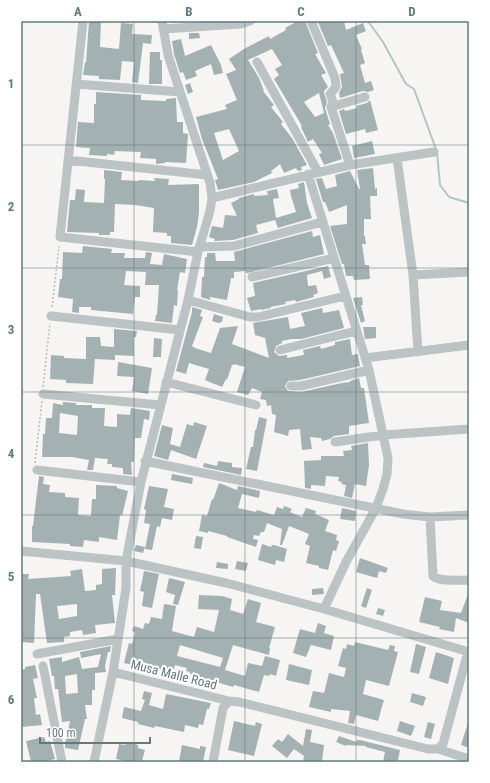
<svg xmlns="http://www.w3.org/2000/svg" width="490" height="783" viewBox="0 0 490 783" font-family="'Roboto Condensed',sans-serif">
<style>
.lines{fill:none;stroke-linecap:round;stroke-linejoin:round}
.stream{stroke:#b3c5c4;stroke-width:2}
.building{fill:#a4b1b2;fill-rule:evenodd}
.path{stroke:#b7bcbd;stroke-width:1.5;stroke-dasharray:2 2;stroke-linecap:butt}
.minor{stroke:#bcc3c5;stroke-width:9}
.grid{fill:none;stroke:#617a7e;stroke-width:1;stroke-opacity:0.55}
.labels{text-anchor:middle;stroke-width:4;stroke-linejoin:round;paint-order:stroke}
.street-label{font-size:13px;fill:#617a7e;stroke:#fff}
.neatline{fill:none;stroke:#617a7e;stroke-width:1.5}
.grid-label{font-size:13px;text-anchor:middle;font-weight:bold;fill:#617a7e}
</style>
<rect width="100%" height="100%" fill="#f6f5f3"/>
<g class="lines">
<path class="stream" d="M368 21 383 42 406 84 414 89 437 152 440 185 449 197 469 203"/>
</g>
<path class="building" d="M89 21H101L100 47 119 49 121 23 133 24 132 34 152 35 151 44 143 43 138 83 132 82 134 62 122 61 120 80 99 79V76L83 75 85 62 86 63Z
M298 21H305L318 53 315 54 326 73 321 75 328 87 324 91V93L327 102 325 108 330 124 328 125 333 133 342 159 324 165 319 154 322 153 313 139 308 142 301 127 302 126 274 79 279 75 275 69 282 65 272 49 248 60 259 78 264 91H263L274 105 271 107 283 122 281 124 292 138 307 165 301 167 302 170 298 171 296 168 284 173 280 164 271 171 272 173 254 182 218 190 215 180 218 179 202 139 196 117 227 109 225 105 237 100 226 74 236 70 229 59 244 49 269 36 270 39 286 30 285 28ZM319 93 324 113 315 117 304 102ZM229 129 239 151 223 160 214 133Z
M319 21H344L346 30 363 23 366 31 356 35 362 49 361 50 365 63 360 65 365 83 371 81 374 90 368 92 363 91 340 98 339 93 342 87 340 74 344 73 331 45 328 46 318 22Z
M189 33H199L200 38 189 39Z
M181 39 185 56 211 45 221 65 223 73 214 75 211 64 195 71 197 76 186 80 183 72 180 73 174 54 172 41Z
M150 52H160V60H162V84H149Z
M190 83 193 92 188 94 185 85Z
M96 92 141 95V100L166 101V99L176 98 177 122H183V133L188 134 186 163 165 162V163L156 164V159L140 158 141 152 115 151 114 155 107 154V156L89 155 90 148 76 147 78 122 94 123V104H96Z
M370 100 378 130 366 133 365 129 346 134 339 111 344 109 345 111 357 108 356 106 367 103Z
M372 141 375 154 354 158 352 146Z
M373 168 375 189 377 188V196H370L371 219H364V236H365L366 244H362L365 265H369L370 279 354 280 353 276H346L344 264H342L330 226 347 224V205L329 212 325 202H323L316 179 322 178 326 189 337 186 335 175 350 171 359 189H360L357 170Z
M104 170 122 172 121 180 138 181 139 180 155 181 154 178 169 179 168 185 199 184V212L197 227 192 245 171 243V236H167V233L153 232 154 208 135 205 115 204 114 232H110V235H99V233L67 232 70 200H75L76 189 85 190 84 202 104 203 105 179H104Z
M304 182 307 203 312 218 278 228 275 220 256 225 258 233 233 240 214 241 215 239 209 237 212 226 223 228 225 215 237 216 231 203 239 199V198L254 194V196L268 195 267 191 277 189 279 198 273 199 276 218 296 212 291 196 290 190 299 188 298 184Z
M312 231 313 237 320 235 324 254 248 273H246V271L234 272V278H231L227 300 210 297V300L201 297 202 277H204L205 257H207V253H215L216 261H235L234 252Z
M83 246 112 249 111 253H125L124 258H145L146 252 152 253 150 264 162 265 164 254 187 259 185 273 180 272 177 290H178L177 306 174 305 172 323 155 321 156 315H157L159 285H145L146 272 126 271 124 285 140 286V297H135L133 314 91 310V307H79V313L72 312 73 299 58 297 60 279H62L63 252 82 253Z
M328 266 331 277 324 279 322 271 307 275 308 286 316 285 318 293 313 295 314 297 296 302 295 300 285 302 286 304 270 307 271 308 261 310V309L251 311 247 298 255 296 253 283Z
M362 297 363 305H361L365 321 361 323 353 298Z
M192 307 202 310 200 316 203 317 192 346 195 348 211 353 220 328 238 326 232 344 269 358 265 338 255 335 253 323 288 317 290 329 305 326 301 313 322 308 323 313 339 310 344 328 301 339H291L282 341V343L276 346 274 352 279 356 287 355V358L304 355 303 350 320 346 321 349 335 345V342L350 339 352 355 358 354 360 366 300 380 288 381 285 386 288 391 301 392 342 383 350 382V381L359 378 361 388H364L369 423 349 426V434L334 436 330 439 322 441 321 438 310 437 312 449 302 450 300 429 289 430 288 436 274 432 276 415 272 414 271 405 267 406 266 400 260 399 262 392 252 388 248 395 237 392 245 367 234 364V365H232L227 380 226 379 222 387 205 380 209 369 189 363 186 374 176 371 192 312Z
M214 314 223 317 222 322 218 323 212 321Z
M363 327H376V338L365 339Z
M114 329 137 331 136 337H134V356L115 355V360L95 359 93 384 66 383V380L50 379 51 355 64 356V358L86 359V337H100L101 346 114 347Z
M154 338 162 339 161 357H153Z
M118 362 152 368 148 394 132 391 134 377 117 376Z
M63 402 76 403V405H92V408H105L104 426 117 427V414L130 415 131 408 150 411 149 420 144 419 141 438H135L134 462H131L132 475 123 474V468L112 467V464H107L108 459 95 458 93 470H87L89 460 72 457H42L43 434H45L46 418H52L53 403 63 405ZM60 413 78 416 77 435 59 433Z
M259 417 267 419 257 471 246 469 251 447H253L255 430H256Z
M194 422 207 426 196 459 171 450 168 460 154 456 162 425 173 428 170 444 180 447 187 424 193 426Z
M368 443 369 465 366 486 355 484 352 498 344 496 346 485 341 484 342 482 338 481 339 477 326 476 325 486 311 485V489L305 488 304 461 321 460V456H344L343 451 352 450 351 446Z
M218 461 232 463V467L242 468 241 475 203 467 204 463 217 466Z
M172 474 193 478 192 484 171 480Z
M39 476 44 477 43 484 50 485 49 492 65 493V497L79 498 78 515 91 516 92 499H96V485L117 486V488L128 491 122 516 120 515 117 540 99 537V542L84 540 83 547 70 546V544L32 542V526H33Z
M219 483 237 490 238 486 260 491 259 498 242 494 238 508 256 512 257 510 274 515 277 507 283 509 284 506 292 509 290 512 302 517 306 508 316 511 315 514 329 520 325 531 337 535 336 540 339 541 336 551 333 550 328 570 319 568V566L306 563 310 546 305 544 309 534 289 526 282 545H280L282 529 267 523 264 532H261L259 536 254 535 253 539 258 540 256 547 227 537V536L208 531V533L199 531 202 515 207 516 212 499 213 500Z
M149 486 168 489 164 507 174 509 172 520 162 518 160 527 157 526 152 550 145 549 150 524 144 523 146 510 144 509Z
M342 508 356 511 355 521 340 519Z
M196 536 203 537 201 549 194 548Z
M262 544 271 547 272 545H274L287 549 284 562 276 560 275 565 258 560Z
M136 545 145 547 143 553 134 551Z
M360 558 388 568 386 573 379 571 377 578 356 572Z
M237 561 248 563 246 571 235 569Z
M217 562 228 564V569L216 568Z
M116 568 115 595H112L115 623 95 625 96 633 83 635 82 630 70 632V636L64 637V642L47 643 40 594H36L34 643 21 642V627H23L21 610V574H29L28 579 71 576 70 571 82 569 85 591 96 590V585L102 584V569ZM77 604V616L59 619 57 606Z
M144 571 159 574 152 608 142 606 144 592 140 591Z
M169 578 185 582 178 605 173 604 175 595 166 592Z
M323 588 324 594 312 595V589Z
M367 588 372 590 366 608 361 606Z
M468 594 469 623 456 618 454 632 439 629 440 627 419 622 425 597 442 601 440 610 461 613Z
M199 595 222 596 232 599 230 610 243 614 248 599 261 603 256 622 275 627 269 648H270L269 655 233 645 225 670 245 676 248 663 262 666 265 656 280 660 276 676 270 674 269 676 264 675 259 692 234 685 233 687 190 674V672L186 671 187 668 175 665 174 669 171 668 170 672 142 664 141 667 124 663 129 643 132 644 135 632 132 631 134 626 143 629 145 623 149 624 151 617 162 619 164 604 176 606 172 631 194 637 197 627 214 632 219 610 198 609ZM180 645 223 658 220 667 177 656Z
M378 608 385 610 383 616 376 614Z
M318 623 326 626 324 633 334 636 331 650 311 645 306 657 293 653 300 629 315 633Z
M355 642 388 650 390 645 395 646 394 651 398 652 389 686 366 680 363 694 384 700 378 721 356 715 354 724 348 723 350 711 331 709V712L309 707 313 691 324 693 329 673 344 677 346 668 338 666 343 648 346 649 347 644 354 646Z
M416 644 426 647 419 674 410 672Z
M111 646 110 652H108L105 666 106 672 95 673V690H92V705H85L87 719H85L78 750 65 748V744L70 721 62 722 58 689H55L54 676H52L49 659 62 657V662L79 657 82 669 98 667 101 654 81 658 80 652ZM77 674 78 693 66 694 65 676Z
M436 652 454 658 448 684 429 678Z
M289 664 312 670 309 685 286 680Z
M35 665 38 678 33 679 37 698H34L36 715 40 714 42 725 21 727V670L25 669V667Z
M144 691 152 693 149 705 163 709 166 694 211 703 209 709H207L203 725 199 724 198 728 185 725 184 732 155 726 154 728 138 724V722L122 718 124 707 141 711 145 700 142 699Z
M412 693 426 697 423 706 410 702Z
M234 721 255 726 256 722 262 724 254 756 228 750Z
M400 721 415 726 411 736 397 731Z
M428 722 435 724 431 739 424 737Z
M468 723 469 724V748L461 745Z
M306 729 312 730 310 742 324 745 322 762H303L304 756 294 749 287 758 272 746 278 739 282 742 288 734 303 746Z
M339 736 356 742 357 740H360L400 750 398 760 397 762H383L385 752 366 747V746L347 745 346 746 336 742Z
M44 737 46 742 50 741 55 759 43 762H31L26 741Z
M126 742 138 745V748L145 750 142 761 137 760 136 762H129L116 759 119 744 125 745Z
M182 745 200 749V746L206 747 203 762H179Z"/>
<g class="lines">
<path class="path" d="M52 307 59 246
M43 387 50 323
M35 463 42 401"/>
<path class="minor" d="M83 21 60 237 198 252
M311 21 335 78 336 87 330 94 333 102 331 107 350 165
M163 29 241 24 250 21
M257 62 318 172
M76 84 180 92
M331 107 365 97
M397 158 413 275 418 352
M68 160 207 175
M308 174 369 370 388 458 387 474 383 489 376 508 346 562 324 609
M212 198 350 165 434 152
M199 247 234 246 322 222
M413 275 469 272
M252 277 334 258
M188 300 250 317H258L345 296
M51 316 180 330
M280 350 356 331
M365 358 469 345
M166 382 256 405
M291 386H301L369 370
M43 394 160 405
M335 442 383 435 469 429
M145 461 403 514 430 517 469 515
M37 470 141 482
M430 517 433 576C439 582 460 580 469 580
M21 551 126 561 226 583 324 609 469 652
M37 654 118 639
M43 666 62 762
M113 672 229 701
M438 749 469 759
M94 762 113 672 126 588V561L141 482 188 300 198 252 210 211 212 198 210 183 168 55 162 21
M213 762 223 708 229 701 239 702 428 749H438L443 744 466 659 469 655"/>
</g>
<path class="grid" d="M134 21V762M245 21V762M356 21V762M21 145H469M21 268H469M21 392H469M21 515H469M21 638H469"/>
<g class="labels">
<g class="street-label">
<text transform="translate(174 674) rotate(14)" y="5">Musa Malle Road</text>
</g>
</g>
<rect width="490" height="783" fill="none" stroke="#ffffff" stroke-width="44"/>
<path d="M40 737v6h110v-6" fill="none" stroke="#617a7e" stroke-width="2"/>
<text x="46" y="737" font-size="12" fill="#617a7e" stroke="#ffffff" stroke-width="3" paint-order="stroke">100 m</text>
<rect x="22" y="22" width="446" height="739" class="neatline"/>
<g class="grid-label">
<text x="78" y="16">A</text>
<text x="189" y="16">B</text>
<text x="301" y="16">C</text>
<text x="412" y="16">D</text>
<text x="11" y="88">1</text>
<text x="11" y="211">2</text>
<text x="11" y="334">3</text>
<text x="11" y="458">4</text>
<text x="11" y="581">5</text>
<text x="11" y="704">6</text>
</g>
</svg>
